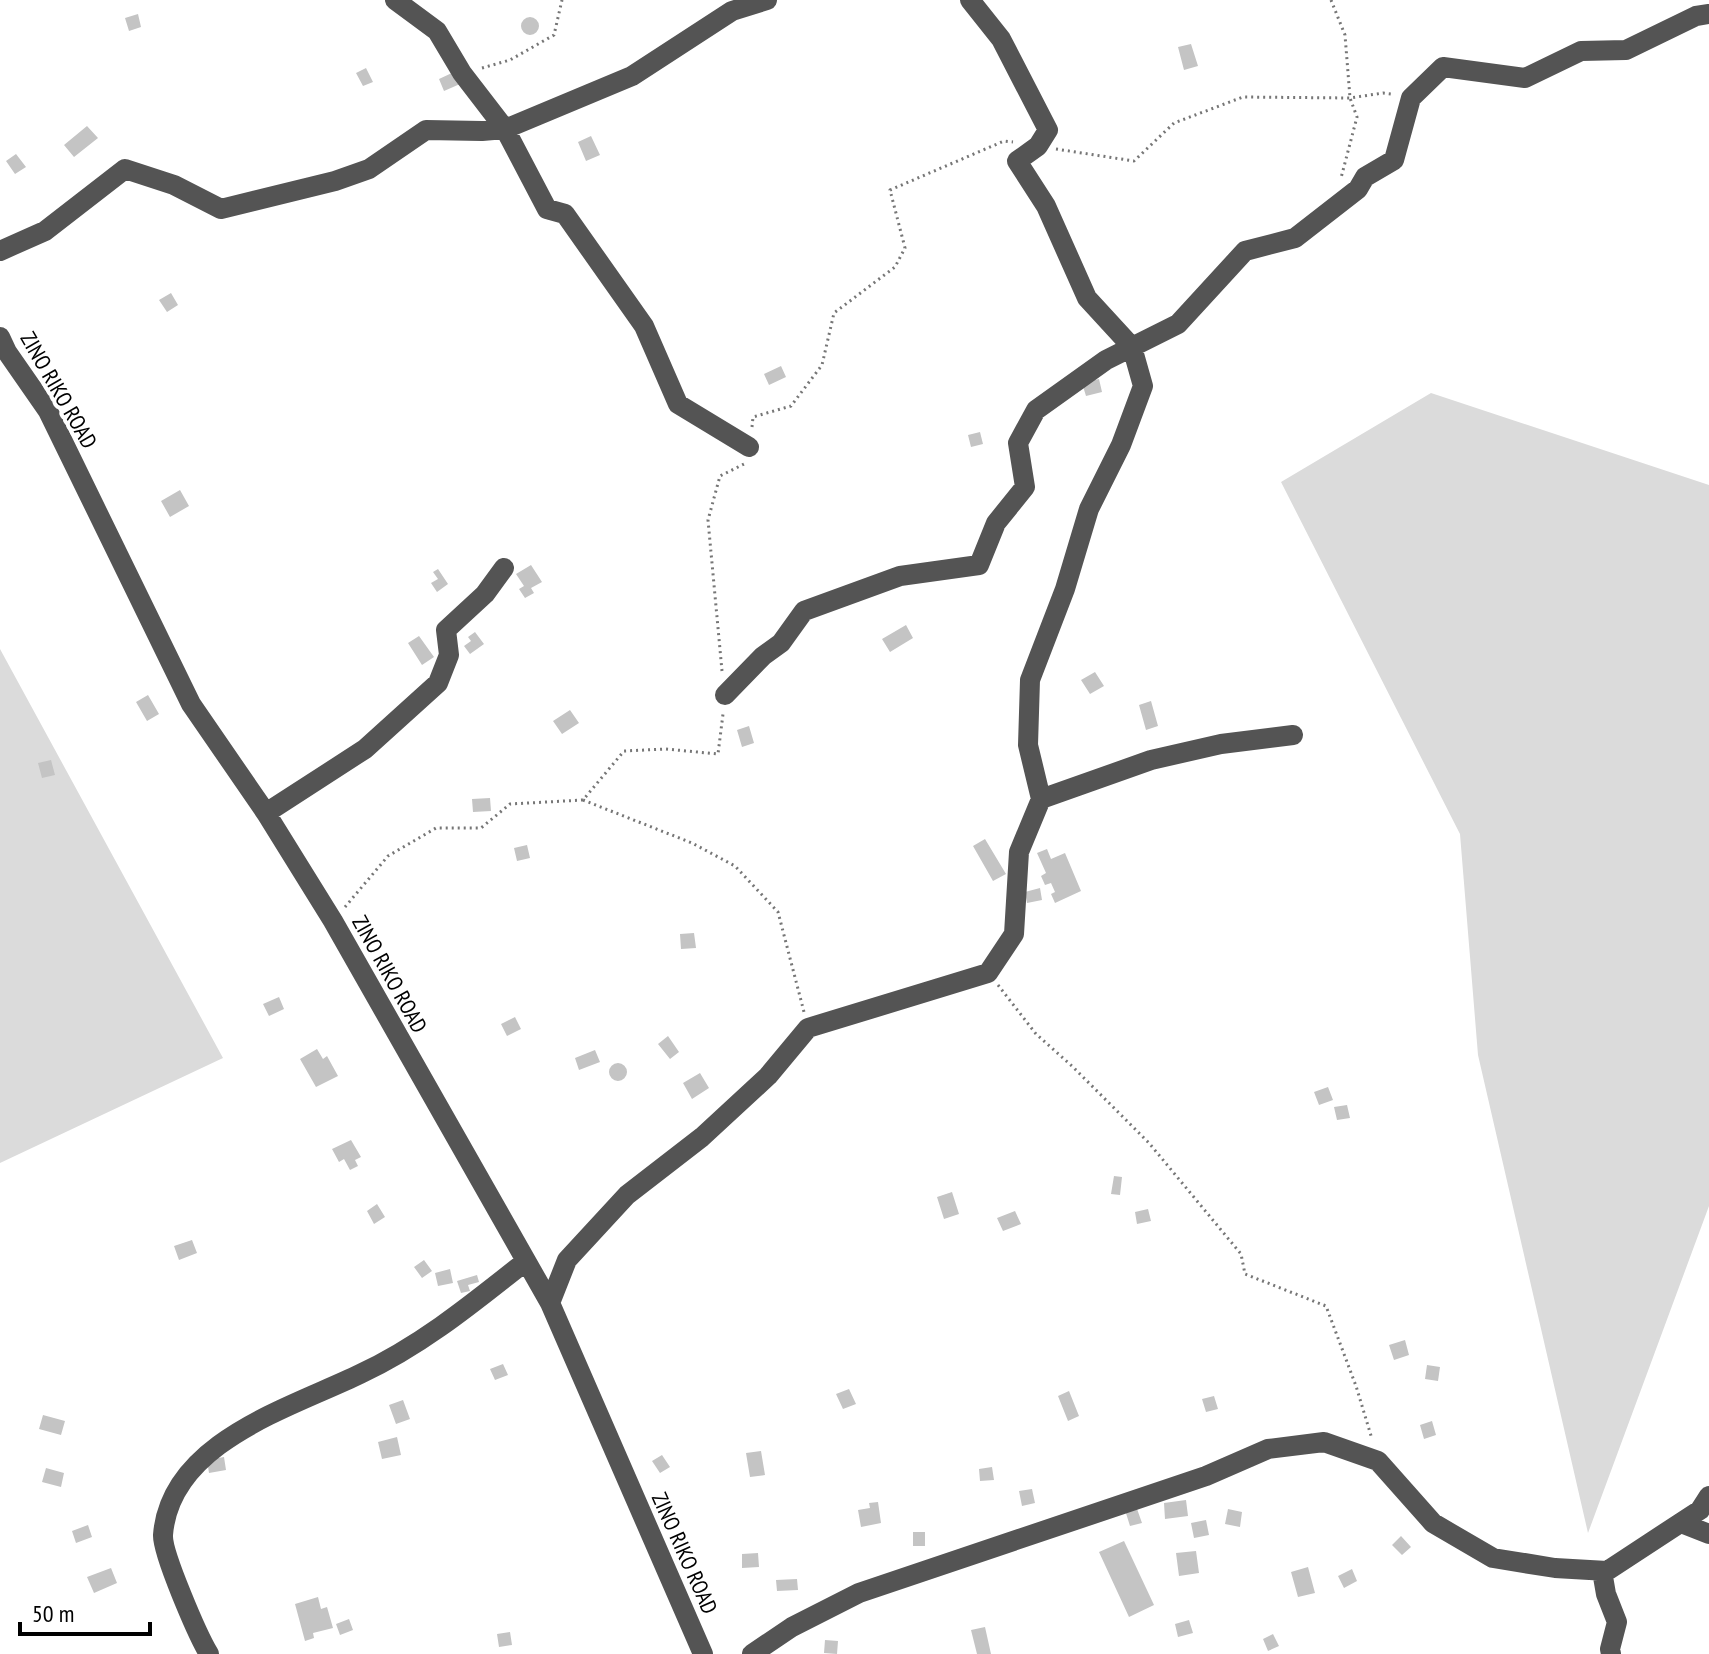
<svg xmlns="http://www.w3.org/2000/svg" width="1709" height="1654" viewBox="0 0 1709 1654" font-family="'PT Sans Narrow',sans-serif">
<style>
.green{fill:#dbdbdb}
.building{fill:#c4c4c4}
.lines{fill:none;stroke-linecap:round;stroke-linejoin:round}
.path{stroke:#767676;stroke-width:3;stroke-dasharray:2 4;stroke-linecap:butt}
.minor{stroke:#545454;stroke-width:20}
.labels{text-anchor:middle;stroke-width:8;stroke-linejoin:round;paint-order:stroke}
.street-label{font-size:22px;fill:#000;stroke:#fff}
</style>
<rect width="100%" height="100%" fill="#fff"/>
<path class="green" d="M1431 393 1709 485V1206L1588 1533 1478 1055 1460 834 1281 482Z
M0 649 223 1058 0 1163Z"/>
<path class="building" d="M138 14 141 27 129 31 125 18Z
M521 26a9 9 0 1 1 18 0a9 9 0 1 1-18 0Z
M1191 44 1198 66 1184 70 1178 47Z
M366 68 373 82 363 86 356 73Z
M454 72 460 84 444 91 439 79Z
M87 126 98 138 74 157 64 145Z
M591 136 600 155 586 161 578 142Z
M16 154 26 167 15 174 6 161Z
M171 293 178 305 167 312 159 300Z
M781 366 786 377 769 385 764 374Z
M1099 379 1102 392 1086 396 1082 383Z
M980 432 983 444 971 447 968 435Z
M180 490 189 506 170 517 161 501Z
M531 565 542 582 531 588 534 593 525 598 519 589 524 586 516 574Z
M438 569 448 584 437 592 431 583 438 579 433 572Z
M906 625 913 638 890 652 882 639Z
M475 632 484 644 470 654 464 646 471 641 468 637Z
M419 636 434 657 422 665 408 643Z
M1095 672 1104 686 1090 694 1081 680Z
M148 695 159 714 147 721 136 702Z
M1151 701 1158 726 1146 730 1139 705Z
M570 710 579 723 562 734 553 721Z
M749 726 754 743 742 747 737 730Z
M51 760 55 775 42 778 38 763Z
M490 798 491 811 473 812 472 799Z
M985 839 1006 874 993 881 973 846Z
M527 845 530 858 517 861 514 848Z
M1047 849 1051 859 1065 853 1081 891 1055 903 1051 894 1055 892 1051 883 1045 885 1041 876 1046 873 1037 853Z
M1040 888 1042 900 1027 903 1025 892Z
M694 933 696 948 681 949 680 934Z
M279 997 284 1009 269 1016 263 1004Z
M515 1017 521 1029 507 1036 501 1024Z
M668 1036 679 1052 670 1059 658 1044Z
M317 1049 323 1059 327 1056 338 1076 316 1087 300 1059Z
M595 1050 600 1062 579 1070 575 1058Z
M609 1072a9 9 0 1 1 18 0a9 9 0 1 1-18 0Z
M700 1073 709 1088 692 1099 683 1083Z
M1328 1087 1333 1100 1319 1105 1314 1092Z
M1347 1105 1350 1118 1337 1120 1334 1107Z
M351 1140 361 1157 355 1160 358 1166 350 1170 344 1159 339 1162 332 1149Z
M1114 1176 1122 1177 1120 1195 1111 1194Z
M952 1192 959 1214 944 1219 937 1197Z
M377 1204 385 1217 374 1224 367 1211Z
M1148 1209 1151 1221 1137 1224 1135 1212Z
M1015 1211 1021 1224 1003 1231 997 1218Z
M192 1240 197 1253 179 1260 174 1246Z
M424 1260 432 1271 422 1278 414 1267Z
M450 1269 453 1283 438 1286 435 1273Z
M477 1275 479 1282 468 1285 470 1291 461 1293 457 1281Z
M1405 1340 1409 1355 1394 1360 1389 1345Z
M503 1364 508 1375 495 1380 490 1369Z
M1427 1365 1440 1367 1438 1381 1425 1379Z
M849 1389 856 1404 843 1409 836 1394Z
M1069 1391 1079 1416 1068 1421 1058 1396Z
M1214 1396 1218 1409 1206 1412 1202 1399Z
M403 1400 410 1419 396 1424 389 1405Z
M43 1415 65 1421 61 1435 39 1429Z
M1432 1421 1436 1435 1424 1439 1420 1425Z
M397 1437 401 1455 382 1459 378 1442Z
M761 1451 765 1475 750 1477 746 1453Z
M662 1455 670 1467 660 1473 652 1461Z
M224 1457 226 1470 209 1473 207 1460Z
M992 1467 994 1480 980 1481 979 1469Z
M46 1468 64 1473 61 1487 42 1482Z
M1032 1489 1035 1503 1022 1506 1019 1491Z
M1186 1500 1188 1516 1165 1519 1164 1503Z
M878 1502 881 1523 861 1527 858 1510 870 1508 869 1503Z
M1136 1506 1142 1523 1130 1526 1125 1510Z
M1228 1509 1242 1512 1240 1527 1225 1524Z
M1206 1520 1209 1535 1194 1538 1191 1523Z
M88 1525 92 1537 76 1543 72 1531Z
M913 1532H925V1546H913Z
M1401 1536 1411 1547 1402 1555 1392 1545Z
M1124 1541 1154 1605 1129 1617 1099 1552Z
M1196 1551 1199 1573 1179 1576 1176 1553Z
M758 1553 759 1567 742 1568V1554Z
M1308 1567 1315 1593 1298 1597 1291 1572Z
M111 1568 117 1583 94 1593 87 1577Z
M1352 1569 1357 1581 1344 1588 1338 1576Z
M797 1579 798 1590 777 1591 776 1580Z
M318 1597 321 1609 327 1607 333 1628 313 1633 314 1638 305 1641 295 1604Z
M349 1619 353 1630 340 1635 336 1624Z
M1189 1620 1193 1633 1178 1637 1175 1624Z
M985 1627 991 1654H977L971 1630Z
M510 1632 512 1645 499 1647 497 1634Z
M1273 1634 1279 1646 1268 1651 1263 1639Z
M825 1640 838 1641 837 1654 824 1653Z"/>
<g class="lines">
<path class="path" d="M1331 0 1345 35 1350 98 1357 117 1341 178
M482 68 510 60 554 35 562 0
M1056 149 1134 161 1174 123 1243 97 1350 98 1383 93 1391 94
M752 427 753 417 791 406 822 365 834 313 895 267 905 248 890 190 1004 141 1013 142
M722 671 708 520 720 476 744 464
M583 800 692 843 735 866 778 912 804 1012
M345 907 388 856 436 828H481L510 804 583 800 624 751 666 749 718 754 723 714
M998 985 1036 1034 1073 1067 1149 1143 1241 1254 1245 1274 1326 1306 1356 1386 1372 1439"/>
<path class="minor" d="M395 0 437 31 462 73 505 129 547 209 565 214 644 326 678 404 749 447
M970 0 1001 39 1048 130 1038 146 1017 161 1046 206 1087 298 1132 347 1143 386 1121 445 1089 509 1065 589 1030 680 1028 745 1041 799
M0 251 45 231 125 169 174 185 221 209 335 181 369 169 426 130 482 131 505 129 632 76 732 11 767 0
M0 337 7 352 48 411 191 704 266 813 333 921 550 1303 703 1654
M725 695 763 656 781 643 804 611 900 576 979 565 996 523 1025 487 1018 443 1036 410 1106 360 1178 324 1245 251 1295 238 1358 189 1365 177 1394 160 1411 98 1443 67 1525 78 1581 51 1626 50 1696 16 1709 14
M266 813 365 749 438 683 449 655 446 630 485 594 504 568
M550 1303 567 1260 627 1195 702 1137 768 1076 808 1028 988 973 1014 934 1019 852 1041 799 1151 760 1221 744 1293 735
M1681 1523 1709 1534
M1602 1571 1606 1594 1617 1622 1610 1649 1611 1654
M209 1654C198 1636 162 1553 163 1535 170 1442 290 1408 360 1374 422 1345 473 1303 526 1261
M752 1654 792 1627 859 1593 1206 1476 1268 1449 1324 1442 1378 1461 1433 1523 1493 1558 1555 1568 1607 1571 1700 1510 1709 1496"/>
</g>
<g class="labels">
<g class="street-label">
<text transform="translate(59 390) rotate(60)" y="8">ZINO RIKO ROAD</text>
<text transform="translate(390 974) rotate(61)" y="8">ZINO RIKO ROAD</text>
<text transform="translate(685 1553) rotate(66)" y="8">ZINO RIKO ROAD</text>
</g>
</g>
<path d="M20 1622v12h130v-12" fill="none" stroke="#000000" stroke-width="4"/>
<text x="32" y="1622" font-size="24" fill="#000000" stroke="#ffffff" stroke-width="6" paint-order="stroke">50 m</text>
</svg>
